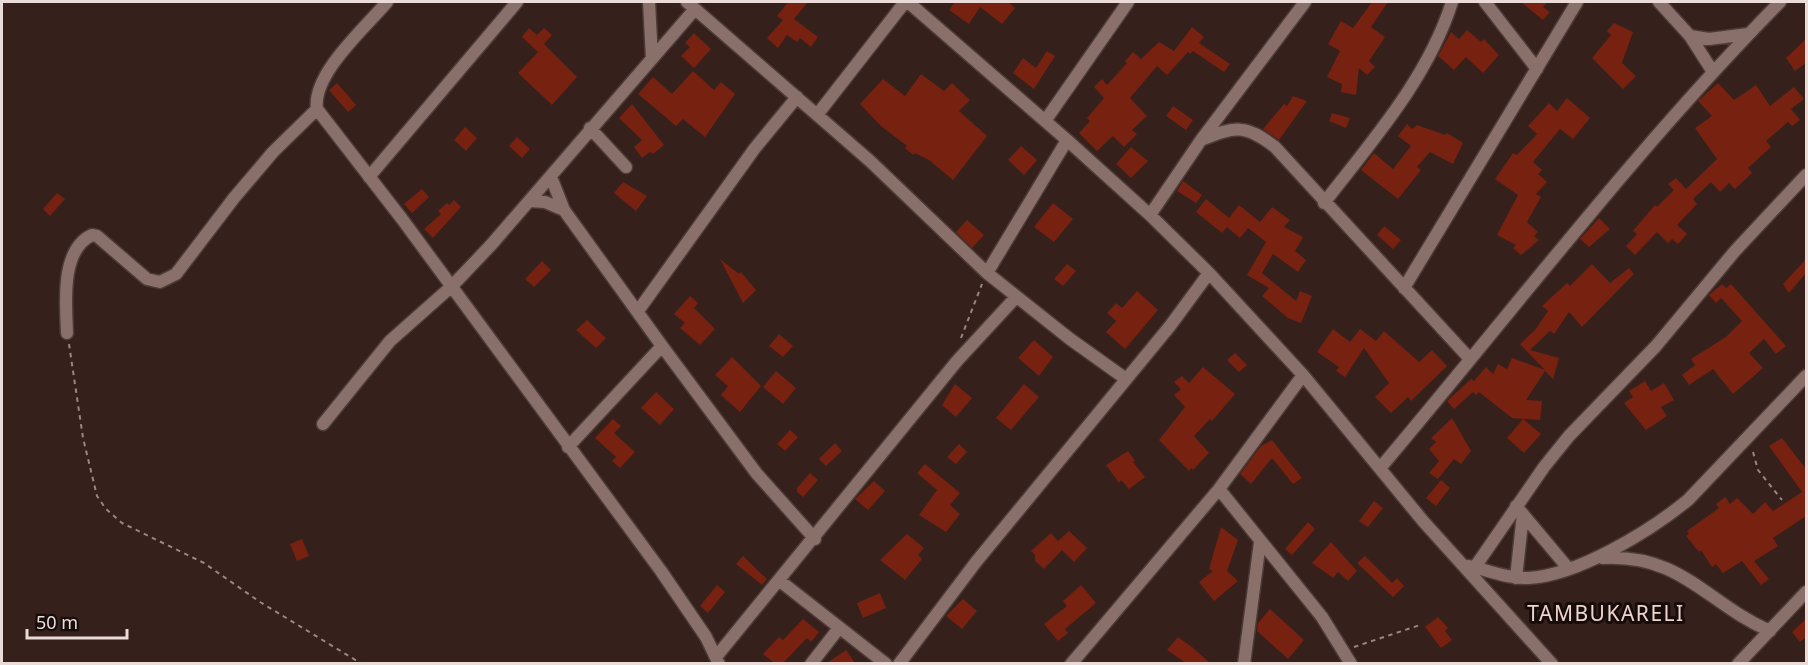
<svg xmlns="http://www.w3.org/2000/svg" width="1808" height="665" viewBox="0 0 1808 665" font-family="'Noto Sans',sans-serif">
<style>
.building{fill:#772110}
.lines{fill:none;stroke-linecap:round;stroke-linejoin:round}
.street-casing{stroke:#4d3b38;stroke-width:15}
.path{stroke:#988783;stroke-width:2;stroke-dasharray:4.5 4.5;stroke-linecap:butt}
.street{stroke:#8a706a;stroke-width:12}
.labels{text-anchor:middle;stroke-width:6;stroke-linejoin:round;paint-order:stroke}
.quarter-label{font-size:21px;letter-spacing:1.5px;fill:#efd3cc;stroke:#160d0b}
</style>
<rect width="100%" height="100%" fill="#35201c"/>
<path class="building" d="M788 2H808L794 19 818 37 811 47 800 38 797 42 787 35 778 48 767 38 783 20 777 16Z
M955 2H1008L1015 8 1002 24 980 7 969 24 949 10Z
M1372 2H1388L1371 27 1385 37 1369 61 1375 67 1367 75 1359 68 1356 95 1341 92 1342 84 1327 77 1340 51 1328 44 1341 21 1353 28Z
M1521 2H1548L1543 7 1550 12 1543 20Z
M1614 23 1633 32 1622 63 1636 76 1623 89 1592 58 1611 35 1607 31Z
M1192 27 1204 37 1199 43 1230 64 1224 72 1193 51 1190 54 1188 52 1167 75 1157 66 1130 98 1147 116 1132 130 1137 134 1124 147 1113 136 1097 151 1079 133 1090 121 1087 118 1104 98 1094 87 1102 79 1107 85 1127 63 1125 61 1133 52 1141 59 1159 42 1174 51Z
M529 28 537 35 544 28 552 35 544 44 577 77 552 105 518 73 538 52 522 37Z
M1467 30 1481 42 1484 39 1499 55 1483 73 1466 57 1454 70 1438 56 1451 32 1459 39Z
M694 33 711 49 694 68 681 56 690 47 685 43Z
M1806 39V63L1795 71 1786 58Z
M1047 51 1055 56 1034 89 1013 73 1023 58 1036 68Z
M693 71 714 90 721 82 735 94 705 137 683 119 676 126 638 94 653 77 672 94Z
M921 74 944 91 952 83 970 100 959 111 987 136 953 180 929 160 915 153 913 155 905 148 907 146 881 126 860 104 883 79 905 96Z
M337 83 356 105 348 112 329 90Z
M1718 83 1734 100 1756 85 1770 106 1794 87 1804 99 1791 109 1800 120 1792 126 1788 122 1766 141 1771 147 1748 168 1752 173 1735 189 1729 183 1720 192 1711 182 1693 199 1697 204 1677 225 1687 234 1678 244 1672 239 1668 243 1657 232 1635 255 1626 246 1637 234 1633 231 1655 205 1657 207 1674 190 1668 184 1676 178 1686 189 1717 159 1695 128 1712 116 1698 101Z
M1293 96 1307 101 1279 140 1263 129 1284 104 1287 106Z
M1567 98 1590 118 1573 139 1560 129 1533 162 1542 170 1538 174 1547 182 1536 194 1541 197 1527 222 1538 232 1534 236 1539 240 1521 255 1513 248 1516 245 1497 235 1518 195 1495 179 1513 153 1517 155 1537 134 1528 126 1549 103 1557 111Z
M632 104 664 145 653 154 650 152 642 158 634 147 642 140 619 118Z
M1173 106 1193 120 1186 130 1166 116Z
M1332 113 1350 118 1346 128 1329 121Z
M1407 124 1412 129 1417 125 1445 135 1447 133 1463 143 1453 164 1430 152 1417 167 1421 170 1398 199 1361 170 1374 153 1393 169 1411 146 1398 136Z
M465 127 477 138 466 151 454 140Z
M517 137 530 149 522 158 509 146Z
M1021 146 1037 160 1024 175 1008 160Z
M1131 147 1148 161 1131 178 1116 164Z
M1183 181 1202 195 1196 203 1177 191Z
M623 182 647 196 636 211 614 193Z
M422 189 429 197 412 213 404 204Z
M57 193 65 199 50 216 43 209Z
M1206 199 1229 218 1239 205 1260 222 1272 207 1290 220 1284 227 1303 237 1295 251 1306 260 1298 272 1273 254 1262 273 1296 301 1300 291 1312 296 1301 323 1288 318 1262 296 1269 288 1247 275 1266 242 1248 228 1240 238 1227 227 1222 233 1196 212Z
M454 200 461 207 433 238 424 229 441 214 438 211 447 203 449 205Z
M1053 203 1073 219 1054 242 1034 227Z
M1599 218 1610 229 1589 247 1580 239Z
M967 220 984 235 972 248 956 232Z
M1384 226 1401 240 1393 249 1377 235Z
M720 259 739 274 741 272 756 290 743 303Z
M1806 259V273L1789 293 1783 284Z
M542 261 551 270 534 287 525 279Z
M1067 264 1076 271 1063 286 1054 279Z
M1592 264 1610 283 1629 268 1634 274 1582 327 1569 312 1554 334 1550 331 1530 350 1559 358 1553 379 1545 371 1526 400 1542 401 1540 420 1512 418 1479 392 1476 395 1473 392 1454 409 1447 401 1471 379 1474 381 1486 367 1493 374 1498 364 1507 369 1512 358 1545 370 1520 344 1535 330 1548 311 1542 306 1567 283 1570 286Z
M1722 284 1726 288 1731 284 1786 346 1776 354 1764 339 1749 353 1763 368 1733 394 1713 369 1689 385 1682 375 1695 365 1691 359 1726 337 1742 321 1721 298 1716 303 1709 295Z
M1137 291 1158 310 1125 349 1106 332 1116 321 1107 313 1116 303 1122 308Z
M690 296 698 303 694 308 715 329 700 345 680 328 685 323 674 314Z
M587 320 606 338 596 348 576 330Z
M1333 329 1350 342 1360 329 1376 341 1384 331 1419 362 1432 350 1447 366 1411 401 1408 397 1391 413 1375 397 1389 383 1364 348 1345 377 1336 371 1339 367 1317 352Z
M779 334 793 346 783 357 769 346Z
M1034 340 1053 357 1039 376 1018 358Z
M1235 353 1247 365 1239 372 1227 360Z
M732 357 761 386 740 412 721 395 728 386 715 375Z
M1203 367 1235 394 1212 421 1210 419 1194 436 1209 453 1193 470 1191 468 1189 471 1159 440 1185 407 1174 395 1181 389 1174 382 1182 376 1189 383Z
M776 371 796 388 783 404 763 387Z
M1645 381 1651 391 1664 383 1674 400 1661 407 1667 416 1646 430 1624 403 1633 397 1629 391Z
M955 384 972 398 956 417 942 405Z
M1024 384 1039 397 1011 430 996 418Z
M656 392 674 409 660 425 641 408Z
M1452 418 1471 451 1461 464 1454 459 1438 479 1429 473 1439 461 1429 449 1436 442 1431 438Z
M613 419 621 426 614 433 635 452 620 468 612 461 616 457 595 438Z
M1523 419 1541 434 1524 453 1507 438Z
M790 430 798 437 785 451 777 444Z
M1782 438 1806 469V516L1773 538 1778 546 1754 561 1769 579 1761 585 1742 561 1723 573 1716 564 1712 567 1701 550 1699 552 1686 536 1689 534 1687 531 1719 508 1716 504 1725 497 1730 504 1737 498 1753 514 1765 502 1773 511 1802 492 1769 446Z
M1272 440 1302 478 1293 484 1272 458 1251 484 1240 474 1261 446Z
M835 443 842 451 826 466 819 459Z
M959 444 967 452 956 464 947 457Z
M1128 451 1135 461 1133 462 1145 477 1129 489 1121 480 1119 483 1106 465Z
M925 464 960 493 950 505 960 514 946 532 919 515 937 490 917 473Z
M810 473 818 480 803 497 797 492V488Z
M1441 480 1450 488 1436 506 1426 498Z
M874 481 885 491 868 510 855 499Z
M1374 501 1383 508 1368 527 1359 521Z
M1308 522 1315 529 1292 555 1285 549Z
M1221 527 1238 540 1227 571 1238 581 1214 601 1199 582 1213 571 1209 569Z
M1069 531 1087 548 1074 562 1062 550 1044 569 1035 561V555L1031 551 1051 533 1058 541Z
M907 534 924 548 918 555 922 559 905 580 880 560Z
M302 539 309 556 297 561 290 544Z
M1331 542 1357 571 1348 581 1338 572 1333 578 1312 563Z
M743 556 767 579 762 585 736 564Z
M1365 556 1392 583 1397 578 1404 586 1393 597 1357 563Z
M717 585 725 592 708 613 700 606Z
M1081 585 1096 603 1065 629 1068 633 1058 641 1044 624 1067 606 1063 601Z
M880 593 886 608 863 618 857 603Z
M963 599 977 611 962 629 946 616Z
M1270 609 1304 640 1288 659 1257 631 1258 623Z
M1438 617 1448 628 1445 631 1452 640 1441 648 1425 627Z
M803 619 819 632 811 642 807 638 783 663H774L763 654 779 637 783 640Z
M1806 619V637L1800 642 1792 632Z
M1178 637 1192 647 1210 663H1186L1167 650Z
M846 650 855 663H827Z"/>
<g class="lines">
<g class="street-casing">
<path id="street" d="M387 2C365 28 312 74 317 109L402 219 661 571 706 637 719 664
M649 2 652 59
M687 2 870 161 987 273 1070 339 1126 379
M908 2 1067 140 1150 215 1209 273 1303 375 1423 521 1552 664
M1485 2 1537 69
M1659 2 1690 36 1709 39 1748 34
M1690 36 1713 72
M817 115 905 2
M1045 121 1128 2
M590 128 626 167
M1201 140C1235 126 1245 124 1275 147L1470 359
M369 177 517 2
M551 177 564 210 662 346 757 474 815 539
M530 201 545 202 564 210
M1324 203C1372 141 1428 78 1452 2
M1150 215 1201 140 1305 2
M987 273 1067 140
M1404 288 1577 2
M638 311 755 148 797 97
M67 333C66 304 60 250 92 235L97 236 147 279 160 282 176 274 234 198 273 152 317 109
M323 424 390 341 452 286 491 245 695 9
M568 447 662 346
M1381 467C1513 311 1636 148 1780 2
M1219 489 1322 617 1351 664
M1516 506 1568 568
M1603 558C1682 554 1706 603 1770 631
M1469 566C1488 570 1508 579 1528 578 1577 576 1650 531 1688 500L1806 376
M1475 567 1544 467 1569 436 1656 346 1735 251 1806 175
M1516 578 1523 514
M780 581 886 664
M716 657 957 361 1016 297
M811 664 839 628
M899 664 976 562 1170 326 1209 273
M1071 664 1219 489 1303 375
M1244 664 1260 542
M1738 664 1806 592"/>
</g>
<path class="path" d="M961 338 982 284
M69 344 83 438 97 496 106 509 122 523 204 563 260 602 362 664
M1753 452 1758 470 1782 500
M1354 647 1420 625"/>
<use href="#street" class="street"/>
</g>
<g class="labels">
<g class="quarter-label">
<text x="1606" y="621">TAMBUKARELI</text>
</g>
</g>
<rect width="1808" height="665" fill="none" stroke="#eadbd8" stroke-width="6"/>
<path d="M27 629v9h100v-9" fill="none" stroke="#eadbd8" stroke-width="3"/>
<text x="36" y="629" font-size="18" fill="#eadbd8" stroke="#160d0b" stroke-width="4.5" paint-order="stroke">50 m</text>
</svg>
